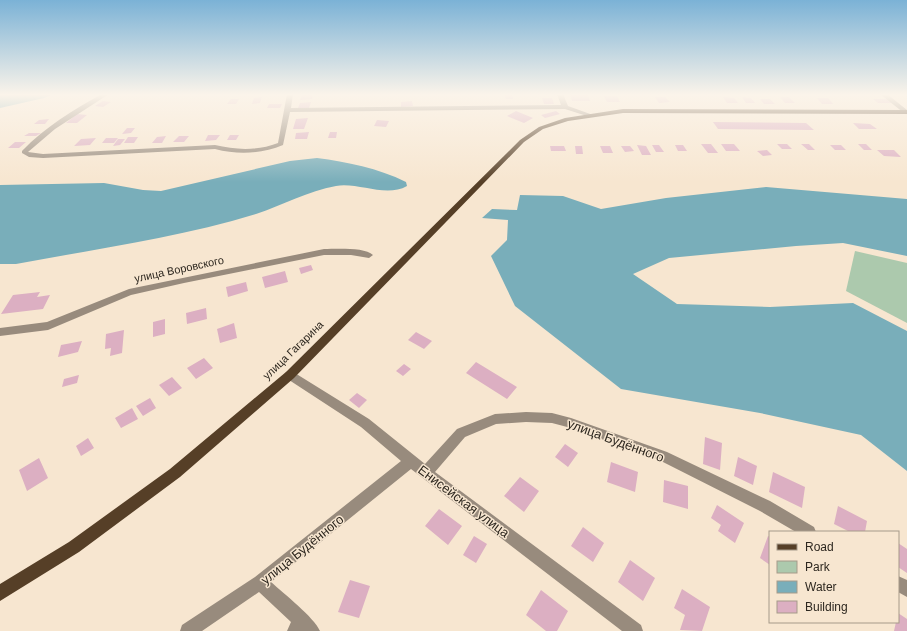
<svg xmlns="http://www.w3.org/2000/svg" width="907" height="631" viewBox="0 0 907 631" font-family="Helvetica,sans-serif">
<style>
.green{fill:#acc9ad}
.water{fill:#79aeba}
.building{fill:#dcafc2}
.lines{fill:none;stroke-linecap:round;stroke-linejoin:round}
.minor{fill:#988b7d;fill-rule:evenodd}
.major{fill:#563f27;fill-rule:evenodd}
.labels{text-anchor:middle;stroke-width:3;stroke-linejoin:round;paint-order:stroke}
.street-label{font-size:11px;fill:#2d271f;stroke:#f7e6d0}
.near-street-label{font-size:13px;fill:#2d271f;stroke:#f7e6d0}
</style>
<rect width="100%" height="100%" fill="#f7e6d0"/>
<path class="green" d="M855 251 907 263V323L846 291Z"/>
<path class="water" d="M0 94H54L44 98 0 108Z
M317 158C347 162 378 168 406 182L407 186C386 198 358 182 336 186 308 191 283 205 256 214 178 238 95 249 16 264H0V185L104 183 143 190 161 191 290 161Z
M766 187 907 199V256L843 243 796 246 669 258 633 274 677 304 770 307 853 303 907 331V471L861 435 760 413 621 389 515 306 491 256 507 240 508 220 482 218 492 209 517 210 520 195 563 196 601 209 666 198Z"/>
<path class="building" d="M313 94 312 99 300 100 302 95Z
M504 94H512L513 99H506Z
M570 94 588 95 590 101H572Z
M604 96H617L620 102H607Z
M262 97 260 103 252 104 254 98Z
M655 97H665L670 102 659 103Z
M723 97 734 98 738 103H727Z
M742 97 751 98 755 103H746Z
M780 97H789L795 103H785Z
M542 98H552L554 104H544Z
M817 98H828L833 104H822Z
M231 99H239L236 104H227Z
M760 99H770L775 104H764Z
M873 99H887L892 103H878Z
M103 101 111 102 103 107 95 106Z
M412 101 413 106 401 107V102Z
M311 102 309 108H298L300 103Z
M269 104H282L280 108H267Z
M516 111 533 118 524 123 507 116Z
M556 111 560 114 545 118 541 115Z
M77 114 87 115 77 123H66Z
M308 118 304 129H293L296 119Z
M49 119 45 124H34L39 120Z
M377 120 389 121 386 127 374 126Z
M713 122 806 123 814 130 718 129Z
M853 123 870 124 877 129H859Z
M127 128H135L131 133 122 134Z
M309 132 307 139H295L296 133Z
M330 132H337L336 138H328Z
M29 133H41L36 136H24Z
M208 135H220L216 140 205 141Z
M230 135H239L236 140H227Z
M166 136 162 143H152L157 137Z
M179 136H189L184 142H173Z
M128 137H138L134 143H124Z
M96 138 90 145 74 146 81 139Z
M106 138H118L114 143H102Z
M118 139H125L120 145 113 146Z
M15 142H26L19 148H8Z
M701 144H711L718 153H708Z
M721 144H734L740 151H726Z
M777 144H787L792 149H782Z
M801 144H809L815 150H808Z
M858 144H866L872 150H864Z
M637 145 646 146 651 155H642Z
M652 145H659L664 152H656Z
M675 145H683L687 151H678Z
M830 145H841L846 150H835Z
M550 146H564L566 151H551Z
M575 146H582L583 154H576Z
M600 146H610L613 153H603Z
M621 146H630L634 151 625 152Z
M767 150 772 155 763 156 757 151Z
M877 150H894L901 157 884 156Z
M311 265 313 270 301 274 299 268Z
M285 271 288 282 265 288 262 277Z
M246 282 248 291 228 297 226 287Z
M40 292 37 297 50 295 43 309 1 314 13 295Z
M206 308 207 319 187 324 186 313Z
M165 319V334L153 337V322Z
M234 323 237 338 220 343 217 329Z
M124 330 122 353 110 356 111 348 105 349 106 334Z
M416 332 432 341 424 349 408 340Z
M82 341 78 352 58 357 61 345Z
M204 358 213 368 196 379 187 368Z
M476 362 517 387 507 399 466 373Z
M404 364 411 369 403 376 396 371Z
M79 375 77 383 62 387 64 379Z
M172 377 182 388 169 396 159 385Z
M357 393 367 400 359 408 349 400Z
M150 398 156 408 143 416 136 406Z
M132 408 138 419 121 428 115 418Z
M705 437 722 443 720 470 703 464Z
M88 438 94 448 81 456 76 446Z
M565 444 578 453 568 467 555 457Z
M738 457 757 466 753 485 734 476Z
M39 458 48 478 27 491 19 470Z
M611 462 638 472 635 492 607 482Z
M773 472 805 487 802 508 769 492Z
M520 477 539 491 524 512 504 496Z
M664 480 688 486V509L663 502Z
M717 505 744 523 735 543 718 531 721 525 711 518Z
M838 506 867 521 865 532H850L834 524Z
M439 509 462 526 448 545 425 526Z
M583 527 604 543 593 562 571 546Z
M474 536 487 544 476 563 463 555Z
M768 536 770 537V565L760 558Z
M898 543 907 549V573L898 567Z
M630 560 655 578 643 601 618 582Z
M350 580 370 586 359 618 338 612Z
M682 589 710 607 702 631 680 630 685 615 674 608Z
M541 590 568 611 557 631H546L526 615Z
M898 613 907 619V631H894L896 622H898Z"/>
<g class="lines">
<path class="minor" d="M102 94H109L55 129 28 152 43 154 215 145C236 150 257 151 278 143L287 94H293L291 108 561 105 557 94H563L568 106 593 115 590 117 565 109 290 112 283 145C261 154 238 155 215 149L43 158 29 157 22 153V151C45 127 73 110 102 94Z
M880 94H887L907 110V114L904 113Z
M324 249C336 249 365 247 373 255L369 258 351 255H324L184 283 131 295 48 330 0 336V328L47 322 129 289Z
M290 370 369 419 425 464 457 429 495 414 526 412 552 413 571 418 667 452 770 501 814 527 816 532H796L760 511 659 460 571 428 552 423 526 422 496 424 465 437 435 472 641 625 643 631H622L411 469 271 582C284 594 314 617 320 631H287L291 622 259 592 202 631H180L182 625 255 577 401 461 361 427 286 378 284 375 286 372Z
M898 576 907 580V597L898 592Z"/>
<path class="major" d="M623 109 907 110V114L623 113 568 121 543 129 524 142 294 378 180 477 79 552 0 601V584L69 542 170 469 286 372 520 140 539 127 565 118Z"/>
</g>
<linearGradient id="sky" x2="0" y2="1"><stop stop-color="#7bb2d6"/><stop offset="0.52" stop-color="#fbf4ea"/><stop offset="1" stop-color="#fbf4ea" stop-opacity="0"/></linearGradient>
<rect width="907" height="182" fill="url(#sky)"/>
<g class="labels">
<g class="street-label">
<text transform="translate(179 269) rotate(-12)" y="4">улица Воровского</text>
<text transform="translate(293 350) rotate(-44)" y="4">улица Гагарина</text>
</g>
<g class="near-street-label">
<text transform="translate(616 440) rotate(20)" y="5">улица Будённого</text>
<text transform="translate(464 501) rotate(37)" y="5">Енисейская улица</text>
<text transform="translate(302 549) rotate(-39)" y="5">улица Будённого</text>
</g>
</g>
<rect x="769" y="531" width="130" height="92" fill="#f7e6d0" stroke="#a69a89"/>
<rect x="777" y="544" width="20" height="6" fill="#563f27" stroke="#a69a89"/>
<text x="805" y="551" font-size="12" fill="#2d271f">Road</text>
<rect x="777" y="561" width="20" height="12" fill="#acc9ad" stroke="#a69a89"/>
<text x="805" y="571" font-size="12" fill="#2d271f">Park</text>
<rect x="777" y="581" width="20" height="12" fill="#79aeba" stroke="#a69a89"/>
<text x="805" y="591" font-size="12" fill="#2d271f">Water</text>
<rect x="777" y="601" width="20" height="12" fill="#dcafc2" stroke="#a69a89"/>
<text x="805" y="611" font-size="12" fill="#2d271f">Building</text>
</svg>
